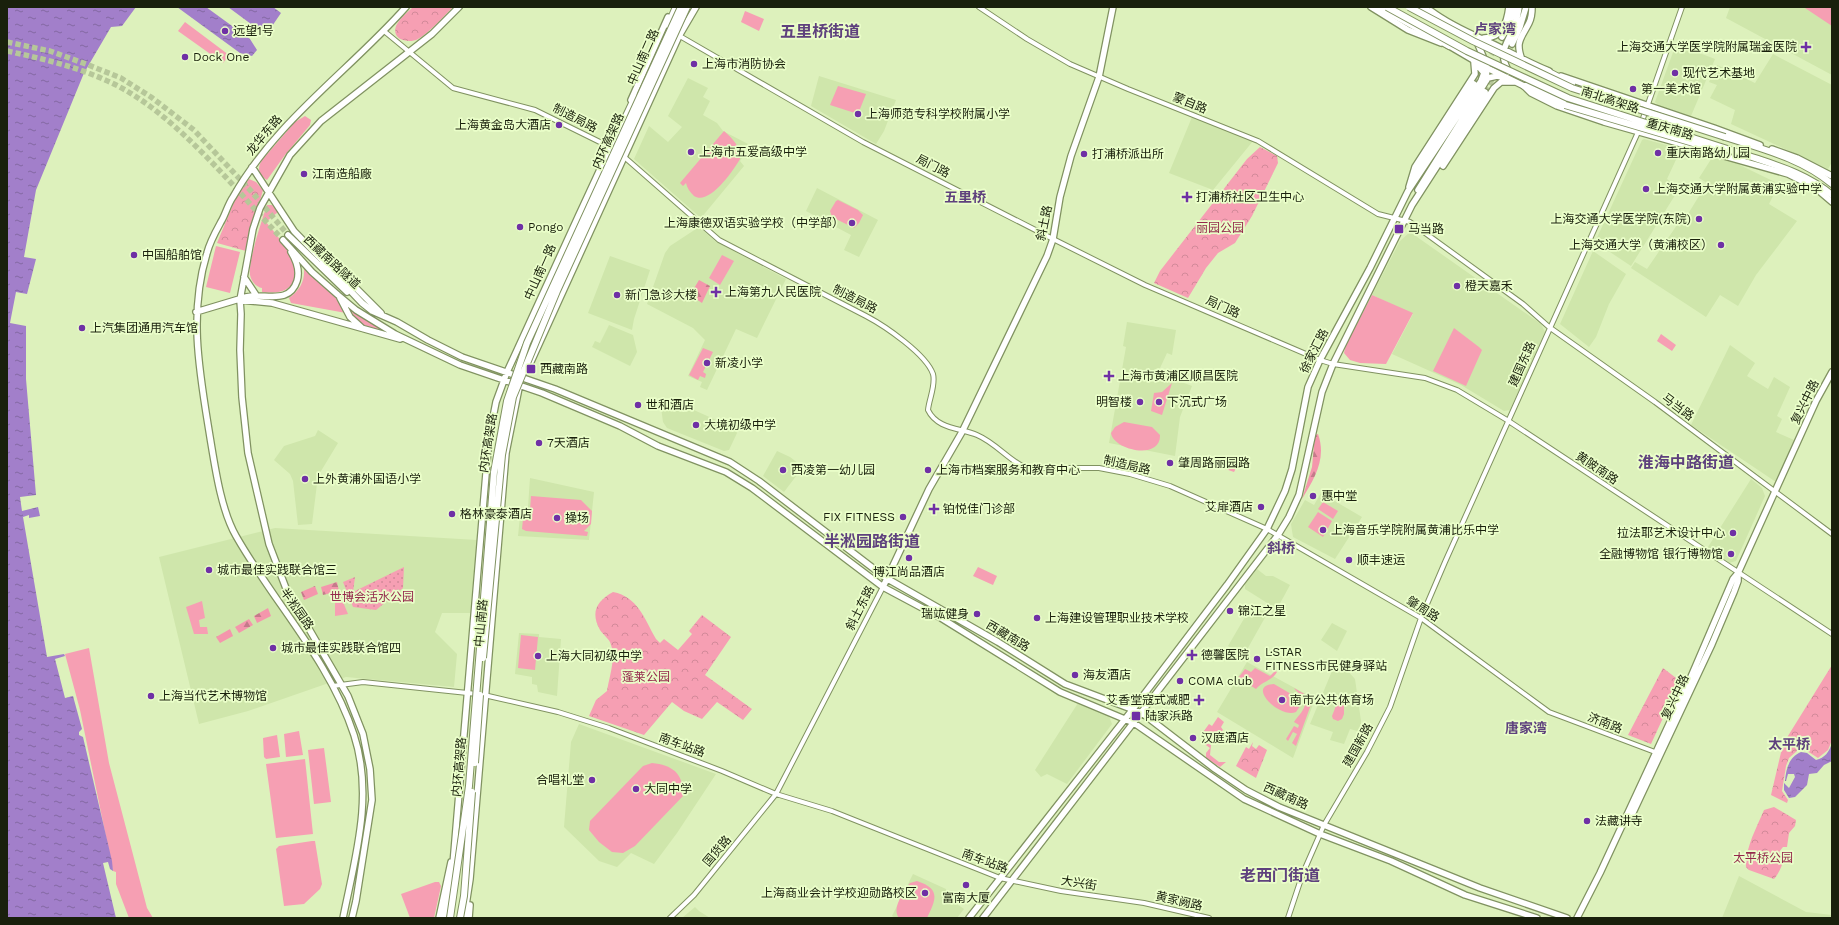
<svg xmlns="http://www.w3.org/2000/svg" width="1839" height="925" viewBox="0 0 1839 925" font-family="'Work Sans','Noto Sans SC',sans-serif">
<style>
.built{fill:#cfe6ab}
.grass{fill:#f69fb3}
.forest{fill:url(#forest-firs)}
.park{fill:url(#park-crowns)}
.garden{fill:url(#garden-dots)}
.water{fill:url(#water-ripples)}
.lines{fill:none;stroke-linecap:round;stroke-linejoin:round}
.major-tunnel{stroke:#b6c799;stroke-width:5.5;stroke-dasharray:5.5 3;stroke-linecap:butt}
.minor-casing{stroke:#809261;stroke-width:6}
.major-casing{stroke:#809261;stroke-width:8}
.highway-casing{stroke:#809261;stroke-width:8}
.minor{stroke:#fff;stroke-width:4}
.major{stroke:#fff;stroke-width:5.5}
.highway{stroke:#fff;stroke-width:6}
.highway-bridge-casing{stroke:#809261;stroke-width:8;stroke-linecap:butt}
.highway-bridge{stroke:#fff;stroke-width:6}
.poi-dot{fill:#6f30a5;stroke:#eafec9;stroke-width:1.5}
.labels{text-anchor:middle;stroke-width:3.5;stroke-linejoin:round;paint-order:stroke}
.poi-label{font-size:12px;fill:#19200c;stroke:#eafec9;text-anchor:start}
.street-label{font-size:12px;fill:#19200c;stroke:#eafec9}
.park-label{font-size:12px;fill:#94294c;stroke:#eafec9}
.quarter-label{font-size:14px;font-weight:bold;fill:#5e417d;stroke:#eafec9}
.district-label{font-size:16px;font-weight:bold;fill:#5e417d;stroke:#eafec9}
</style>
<defs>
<pattern id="forest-firs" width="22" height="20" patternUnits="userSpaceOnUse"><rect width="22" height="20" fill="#f496ac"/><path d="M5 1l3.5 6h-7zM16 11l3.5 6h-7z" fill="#c57a8a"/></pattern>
<pattern id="park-crowns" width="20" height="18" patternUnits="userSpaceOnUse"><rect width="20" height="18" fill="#f69fb3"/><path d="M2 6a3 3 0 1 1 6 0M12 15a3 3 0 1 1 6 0" fill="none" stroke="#d28999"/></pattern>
<pattern id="garden-dots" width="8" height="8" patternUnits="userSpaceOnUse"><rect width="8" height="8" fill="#f69fb3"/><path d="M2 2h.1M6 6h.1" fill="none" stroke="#d28999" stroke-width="1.8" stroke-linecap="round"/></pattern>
<pattern id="water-ripples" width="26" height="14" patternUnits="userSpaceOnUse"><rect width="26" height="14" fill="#a27fca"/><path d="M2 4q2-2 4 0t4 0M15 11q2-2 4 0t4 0" fill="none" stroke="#8368a2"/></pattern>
</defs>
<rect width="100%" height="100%" fill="#ddf1bc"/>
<path class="built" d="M1730 7H1832V75L1726 18Z
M1676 44 1715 59 1691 116 1659 106 1655 102Z
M1773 54 1832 85V162L1828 169 1731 124 1735 110 1710 98 1717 85 1709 82 1717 65 1755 83Z
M819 76 896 100 884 131 876 144 811 106Z
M688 78 708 88 703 97 710 101 703 115 717 123 723 131 750 145 740 161 744 166 701 218 634 159 649 126 668 142 682 127 668 116Z
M1192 117 1253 141 1213 190 1169 173Z
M1644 139 1681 149 1667 179 1671 182 1669 186 1677 192 1631 266 1595 242 1642 140Z
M1715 153 1779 184 1769 204 1797 221 1756 275 1738 306 1720 295 1706 317 1631 268 1635 262 1647 269 1677 225 1680 227 1707 183 1699 178Z
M817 188 878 220 859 257 844 250 851 235 806 211Z
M699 227 715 241 786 279 757 338 736 329 707 390 700 387 702 382 688 376 705 340 693 328 647 304 665 253 670 246Z
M1410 232 1541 324 1545 332 1510 410 1504 411 1461 385 1392 354 1413 314 1372 295 1400 241Z
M1593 251 1626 274 1609 304 1596 337 1589 347 1560 324Z
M610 256 650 270 634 319 632 330 588 313Z
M1127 322 1176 330 1172 355 1167 353 1154 381 1166 376 1192 386 1180 417 1175 456 1109 443 1126 347 1123 346Z
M609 325 633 335 637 352 630 366 592 347 595 341 600 343Z
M1730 345 1755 363 1747 376 1768 389 1774 377 1790 387 1777 416 1782 419 1776 432 1794 440 1776 482 1691 425Z
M676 402 734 428 737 433 729 450 724 451 667 428 663 422 661 407Z
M318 430 338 443 318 476 312 524 298 525 293 481 290 474 274 460 284 446 315 436Z
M777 451 790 457 803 467 784 492 763 476Z
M530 478 594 492 589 540 518 536 521 507H528Z
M1751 479 1762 488 1765 496 1736 561 1729 563 1708 547Z
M1321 493 1362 517 1335 559 1293 537 1291 524 1305 500 1314 505Z
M275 528 477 540 470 613H442L435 632 457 654 454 687 346 677 248 711 199 724 159 557Z
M1257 569 1266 576H1273L1290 585 1277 609 1245 589V584Z
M1252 605 1267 614 1244 655 1228 646Z
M1332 623 1347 631 1337 651 1321 640Z
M519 633 539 634V637L561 639 557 696 538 692 537 685 532 684V677L515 674Z
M1337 659 1355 679 1361 721V732L1350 729 1344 744 1330 740 1333 732 1310 724Z
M1247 662 1315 699 1293 758 1217 712Z
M1078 703 1109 716 1112 724 1067 784 1047 774 1041 777 1035 770Z
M579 724 716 774 677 833 654 864 631 853 617 867 599 861 564 827 571 742Z
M913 874 946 889 948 898 964 909 957 918H895L892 916Z
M1739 876 1806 912 1832 915V918H1722Z
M695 907 699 911 710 918H682Z"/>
<path class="grass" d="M1806 7H1832V26L1805 8Z
M745 11 764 19 759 31 741 22Z
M185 22 229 55 223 63 178 31Z
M838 86 866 94 858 114 830 105Z
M305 116 311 120 310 125 285 155 267 180C258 175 257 168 262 160L295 122Z
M724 131C734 140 740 146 740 159 733 171 709 206 694 196 690 192 687 188 686 183L683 186 680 183Z
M838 200 858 210 863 215 859 223 854 228 832 217 830 211 836 201Z
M267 205H272L278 212 266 222C277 236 305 265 293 283 285 294 273 293 262 292V288C256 287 251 281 250 275 248 261 262 220 267 205Z
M216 246 240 252 230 293 206 287Z
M722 255 734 261 720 285 709 278Z
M304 268 339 299 346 313 291 303 289 298C300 290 305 281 304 268Z
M1372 295 1413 313 1386 364 1360 363 1350 360 1344 353 1346 345Z
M350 308 353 309 384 332C367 328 357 325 350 308Z
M1454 328 1479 347 1482 350 1466 386 1433 371Z
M1661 334 1676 345 1672 351 1657 341Z
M703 348 713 352 703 372 706 374 705 378 700 376 698 380 689 375Z
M1172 383 1162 415 1151 411 1154 393 1162 392Z
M1124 422 1152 427 1160 435C1161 461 1113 450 1111 433L1115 427Z
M1222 456 1239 463 1234 472 1217 466Z
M531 496 581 500 592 511 591 524 584 531 588 532 587 536 526 531 522 529 524 509 530 510Z
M1323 502 1338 511 1333 519 1318 509Z
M1318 512 1332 521 1323 537 1308 527Z
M978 567 997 576 993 585 973 576Z
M202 601 205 618 199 620 200 627H207L208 634H194L186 607Z
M343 602 348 614 335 616V603Z
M521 635 538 637 535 670 518 668Z
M89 648 109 763 147 908 153 918H129L116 884V872L113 871 80 710 65 654Z
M1255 668 1270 676 1275 671 1277 672C1272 681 1263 681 1256 689L1238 678 1245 669 1251 672Z
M1274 684 1298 698 1300 706 1296 712C1280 719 1245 685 1274 684Z
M1294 688 1313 699 1296 746 1292 743 1297 734 1293 732 1288 741 1286 739 1294 726 1298 728 1299 725 1294 722C1300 713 1311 705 1301 695 1298 692 1296 691 1294 688Z
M1339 698 1344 700V714L1342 719 1338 721 1333 719 1332 716Z
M1218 717 1224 722 1221 727 1223 730 1215 738 1213 736H1209L1207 739 1208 743H1206L1211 745 1210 755 1219 762H1226L1220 767 1206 758V753L1210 748 1203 743 1204 737 1201 735 1209 724 1212 726Z
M299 731 303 755 286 757 284 734Z
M277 735 280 757 266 759 264 757 263 738Z
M324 748 331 802 314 804 308 750Z
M305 759 313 834 276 838 266 764Z
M652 763C673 765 684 774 683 796L635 846 623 853 612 852 599 842 589 830 590 821 643 766Z
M312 841H315L322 884 320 889 304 904 284 906 276 849 279 846Z
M917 881C941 889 936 899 927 918H899C891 908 904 892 910 883Z
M435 882H439L441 886 434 918H410L401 894Z"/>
<path class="forest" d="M699 280 710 286 702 303 690 295Z
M1318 434C1327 459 1314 479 1302 499L1312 467 1315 435Z
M337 582 339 591 323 595 321 587Z
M315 586 318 594 304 600 301 592Z
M268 608 271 616 257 623 254 616Z
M249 619 253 625 239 633 235 627Z
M230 629 233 636 220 643 216 637Z"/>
<path class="park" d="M413 7H453C444 16 429 33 418 39 409 44 391 40 396 26 399 19 408 12 413 7Z
M1260 147 1277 156 1278 163 1252 216 1235 243 1218 253 1206 268 1188 298 1154 283 1160 271 1247 159Z
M249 179 256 182 263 190 246 251 217 243 235 200Z
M613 592C638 597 644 618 656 639L660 643 664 639 678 650 692 634 689 631 702 615 731 637 705 675 752 709 743 720 717 702 702 719 684 711 672 702 644 735 589 716 596 700 607 691C609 678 616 658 611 645 610 639 603 635 600 630 590 612 597 601 613 592Z
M1832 665V740L1828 750 1818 758 1807 751 1798 750 1789 758 1786 766 1782 791 1788 800 1787 803 1771 795 1783 744Z
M1663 668 1680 681 1651 744 1628 735Z
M1253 742 1252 746 1256 749 1259 745 1267 750 1256 778 1236 766 1246 747 1249 749Z
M1774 807 1796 820 1795 826 1789 833 1787 847H1783L1779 852C1780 855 1783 858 1783 861 1783 864 1777 877 1774 879L1749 870 1746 867C1745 848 1757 827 1764 810Z"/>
<path class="garden" d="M404 567 403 588 376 610 353 607 343 582 355 577 353 592Z"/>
<path class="water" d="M7 7H136L122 26 111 27 84 73 36 190 24 257 36 259 27 294 16 292 10 323 26 326V379L36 495 20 497 22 511 38 507 40 516 29 518V515L23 517 47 657 64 654 65 656 55 659 65 698 73 696 82 729 79 732V735L83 737 112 861 113 871 110 869 108 862 103 863 116 918H7Z
M177 7H206L250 39 257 50 252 56 240 53Z
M228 7H273L281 13 266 35Z
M1832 743V761L1824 765 1817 773 1809 774 1807 785 1795 797 1789 798 1784 790V783L1789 788 1795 777 1794 774H1788L1786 781H1785C1786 769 1789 757 1801 752L1807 753 1816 760C1825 758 1829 752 1832 743Z"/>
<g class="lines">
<path class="major-tunnel" d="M7 42 50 51 86 64 121 78 151 97 194 130 251 191 288 235
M7 51C44 59 79 67 114 84 177 115 235 189 283 240
M1474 84 1502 37
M1485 92 1512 44"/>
<g class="minor-casing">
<path id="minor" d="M979 7 1027 39 1070 64 1128 89 1258 141 1378 214 1410 222 1523 304 1549 327 1655 402 1832 534
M384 31 453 88 535 110 612 148
M678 35 863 142 1053 239 1145 285 1320 360 1333 364 1425 378 1457 390 1507 420 1832 634
M1641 124 1682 7
M622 155 719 240 866 316C885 326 926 354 933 374 936 385 929 399 928 410 937 429 960 428 977 435 996 443 1008 460 1026 468H1099L1130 474 1170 486 1267 529 1421 618 1549 712 1655 752
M333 686 363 682 477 694
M484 695 558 712 609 728 722 771 776 794 832 811 1000 878 1061 891 1144 903 1209 918
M670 918 694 895 776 794 883 587
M1288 918 1303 873 1324 825 1367 752 1390 707 1421 618 1445 562 1639 130"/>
</g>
<g class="major-casing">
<path id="major" d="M1371 7 1408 30 1441 43
M1431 11C1447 23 1464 31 1482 39 1505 49 1526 62 1549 71
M1502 37 1510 23 1514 7
M1484 38C1502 38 1507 23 1509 7
M1477 42 1487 66 1486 81
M1446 44 1487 68 1524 86 1531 93 1557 106 1604 122 1788 174 1814 187
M1512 44 1520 27 1526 7
M1522 60C1515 41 1521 39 1529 23 1531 19 1532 12 1532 7
M1509 72C1497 51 1507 45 1515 25 1517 20 1518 13 1519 7
M1561 76 1714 128 1760 145
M1524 86 1529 85 1566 102 1612 116
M631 100 668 17
M1772 149 1797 158 1832 176
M1443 166 1494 88 1501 82H1514
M252 167 294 231 326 264
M1416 175 1474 84
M1812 185 1832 202
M1409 187 1415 167 1475 74 1474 62
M1418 190 1488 78 1497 76 1502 77
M288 235 347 292
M283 240 312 272 338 295 356 310 395 334 460 365 542 393 620 426 658 446 726 472 752 488 883 587 941 618 1060 692 1134 723 1244 799 1320 834 1391 861 1465 895 1537 918
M323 262 362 303 372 311 397 322 428 340 462 357 555 389 730 462 759 481 886 578 998 642 1065 684 1142 713 1215 769 1246 790 1279 807 1480 888 1567 918
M334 270 354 286 381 313
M244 277 256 295
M340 298 350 317 362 328
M240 300 272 303 400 339
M196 312C213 307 229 302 246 297 263 292 289 306 297 281 300 271 296 260 291 252
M529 366 679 36 696 7
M883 587 929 489 962 432 1047 256 1053 239 1060 197 1071 156 1099 77 1113 7
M1622 823 1630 819 1712 644 1734 592 1738 581V573
M452 876 489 438 496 402 507 372 578 217 610 148 629 112
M343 918C355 858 374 796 354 735 330 661 274 603 236 536 221 510 215 467 210 437 200 375 188 315 207 253 210 241 216 231 222 220 226 213 228 204 233 197 276 121 349 71 406 7
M352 918 356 901 372 800 370 769 363 734 348 696 287 591 269 544 248 453 242 397 240 350 241 314 240 300 253 229 260 208 290 155 321 121 432 34 459 7
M439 918 451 862
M464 918 470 879 506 453 519 388
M469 918 470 905
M969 918 1133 709 1227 585 1267 529 1285 491 1292 469 1308 387 1320 360 1370 268 1408 191 1481 81 1484 73 1473 60
M983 918 1278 535 1289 517 1299 495 1322 392 1333 364 1412 205 1485 92
M1577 918 1600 873 1690 679 1733 579 1738 573 1816 401 1832 372"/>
</g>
<g class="highway-casing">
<path id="highway" d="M1379 7 1449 46
M1420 7 1434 14
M668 25 676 7
M1545 70 1572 84
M1524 86 1565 105
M626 116 635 97
M1725 137C1762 149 1801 158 1832 184
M1743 154C1775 165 1806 173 1832 195
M443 918 453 873"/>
</g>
<use href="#minor" class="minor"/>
<use href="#major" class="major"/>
<use href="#highway" class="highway"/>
<g class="highway-bridge-casing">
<path id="highway-bridge" d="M1387 7 1467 51 1568 98 1743 154
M1409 7 1473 41 1572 88 1725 137
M1565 105 1707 147
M483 658 502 455 513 397 557 291 687 7
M475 763 480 695
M450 918 469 786 494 472 507 401 527 343 681 7
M460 918 464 896 472 792"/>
</g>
<use href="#highway-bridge" class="highway-bridge"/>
</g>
<g class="poi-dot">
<circle cx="225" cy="31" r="4"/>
<path d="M1804 41h4v4h4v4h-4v4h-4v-4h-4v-4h4z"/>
<circle cx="185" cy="57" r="4"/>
<circle cx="694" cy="64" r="4"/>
<circle cx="1675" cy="73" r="4"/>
<circle cx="1633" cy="89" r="4"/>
<circle cx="858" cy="114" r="4"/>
<circle cx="559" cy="125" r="4"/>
<circle cx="691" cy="152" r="4"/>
<circle cx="1658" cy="153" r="4"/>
<circle cx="1084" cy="154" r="4"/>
<circle cx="304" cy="174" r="4"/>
<circle cx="1646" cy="189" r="4"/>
<path d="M1185 191h4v4h4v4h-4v4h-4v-4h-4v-4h4z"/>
<circle cx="1699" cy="219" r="4"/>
<circle cx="852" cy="223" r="4"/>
<circle cx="520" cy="227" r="4"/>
<rect x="1394" y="224" width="10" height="10" rx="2"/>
<circle cx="1721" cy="245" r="4"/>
<circle cx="134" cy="255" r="4"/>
<circle cx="1457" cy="286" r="4"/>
<path d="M714 286h4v4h4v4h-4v4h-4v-4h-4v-4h4z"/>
<circle cx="617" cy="295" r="4"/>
<circle cx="82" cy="328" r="4"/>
<circle cx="707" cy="363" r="4"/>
<rect x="526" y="364" width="10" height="10" rx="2"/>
<path d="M1107 370h4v4h4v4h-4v4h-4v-4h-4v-4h4z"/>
<circle cx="1140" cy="402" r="4"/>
<circle cx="1159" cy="402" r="4"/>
<circle cx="638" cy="405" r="4"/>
<circle cx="696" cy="425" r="4"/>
<circle cx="539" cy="443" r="4"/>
<circle cx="1170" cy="463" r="4"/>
<circle cx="783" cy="470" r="4"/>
<circle cx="928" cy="470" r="4"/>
<circle cx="305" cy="479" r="4"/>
<circle cx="1313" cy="496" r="4"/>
<circle cx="1261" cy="507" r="4"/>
<path d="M932 503h4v4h4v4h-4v4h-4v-4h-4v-4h4z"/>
<circle cx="452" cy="514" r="4"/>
<circle cx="903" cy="517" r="4"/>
<circle cx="557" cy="518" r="4"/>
<circle cx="1323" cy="530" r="4"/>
<circle cx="1733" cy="533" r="4"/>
<circle cx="1731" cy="554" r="4"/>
<circle cx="909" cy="558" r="4"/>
<circle cx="1349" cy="560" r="4"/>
<circle cx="209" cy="570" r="4"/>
<circle cx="1230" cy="611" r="4"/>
<circle cx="977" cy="614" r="4"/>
<circle cx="1037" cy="618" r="4"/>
<circle cx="273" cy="648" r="4"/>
<path d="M1190 649h4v4h4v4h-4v4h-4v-4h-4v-4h4z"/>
<circle cx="538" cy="656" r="4"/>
<circle cx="1257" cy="659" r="4"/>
<circle cx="1075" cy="675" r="4"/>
<circle cx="1180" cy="681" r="4"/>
<circle cx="151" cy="696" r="4"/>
<path d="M1197 694h4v4h4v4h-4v4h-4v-4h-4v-4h4z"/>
<circle cx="1282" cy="700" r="4"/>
<rect x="1131" y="711" width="10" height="10" rx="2"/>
<circle cx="1193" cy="738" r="4"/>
<circle cx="592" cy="780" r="4"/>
<circle cx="636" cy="789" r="4"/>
<circle cx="1587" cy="821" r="4"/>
<circle cx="966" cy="885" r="4"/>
<circle cx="925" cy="893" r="4"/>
</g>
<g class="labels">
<g class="poi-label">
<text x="233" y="35">远望1号</text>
<text x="1797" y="51" text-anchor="end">上海交通大学医学院附属瑞金医院</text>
<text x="193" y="61">Dock One</text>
<text x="702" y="68">上海市消防协会</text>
<text x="1683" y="77">现代艺术基地</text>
<text x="1641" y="93">第一美术馆</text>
<text x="866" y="118">上海师范专科学校附属小学</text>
<text x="551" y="129" text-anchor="end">上海黄金岛大酒店</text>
<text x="699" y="156">上海市五爱高级中学</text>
<text x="1666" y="157">重庆南路幼儿园</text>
<text x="1092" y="158">打浦桥派出所</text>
<text x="312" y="178">江南造船廠</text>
<text x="1654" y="193">上海交通大学附属黄浦实验中学</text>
<text x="1196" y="201">打浦桥社区卫生中心</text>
<text x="1691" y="223" text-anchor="end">上海交通大学医学院(东院)</text>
<text x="844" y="227" text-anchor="end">上海康德双语实验学校（中学部）</text>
<text x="528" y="231">Pongo</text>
<text x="1408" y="233">马当路</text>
<text x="1713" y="249" text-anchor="end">上海交通大学（黄浦校区）</text>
<text x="142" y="259">中国船舶馆</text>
<text x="1465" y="290">橙天嘉禾</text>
<text x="725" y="296">上海第九人民医院</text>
<text x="625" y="299">新门急诊大楼</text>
<text x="90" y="332">上汽集团通用汽车馆</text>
<text x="715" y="367">新凌小学</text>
<text x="540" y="373">西藏南路</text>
<text x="1118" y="380">上海市黄浦区顺昌医院</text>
<text x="1132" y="406" text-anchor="end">明智楼</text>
<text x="1167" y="406">下沉式广场</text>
<text x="646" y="409">世和酒店</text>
<text x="704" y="429">大境初级中学</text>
<text x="547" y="447">7天酒店</text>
<text x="1178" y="467">肇周路丽园路</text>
<text x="791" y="474">西凌第一幼儿园</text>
<text x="936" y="474">上海市档案服务和教育中心</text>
<text x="313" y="483">上外黄浦外国语小学</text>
<text x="1321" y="500">惠中堂</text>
<text x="1253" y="511" text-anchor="end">艾扉酒店</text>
<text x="943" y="513">铂悦佳门诊部</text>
<text x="460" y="518">格林豪泰酒店</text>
<text x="895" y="521" text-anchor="end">FIX FITNESS</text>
<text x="565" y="522">操场</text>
<text x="1331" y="534">上海音乐学院附属黄浦比乐中学</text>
<text x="1725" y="537" text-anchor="end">拉法耶艺术设计中心</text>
<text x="1723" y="558" text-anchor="end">全融博物馆 银行博物馆</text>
<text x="1357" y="564">顺丰速运</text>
<text x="217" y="574">城市最佳实践联合馆三</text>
<text x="909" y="576" text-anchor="middle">博江尚品酒店</text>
<text x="1238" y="615">锦江之星</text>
<text x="969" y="618" text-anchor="end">瑞竑健身</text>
<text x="1045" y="622">上海建设管理职业技术学校</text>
<text x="281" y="652">城市最佳实践联合馆四</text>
<text x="1265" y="656">L·STAR<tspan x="1265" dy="14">FITNESS市民健身驿站</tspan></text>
<text x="1201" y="659">德馨医院</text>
<text x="546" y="660">上海大同初级中学</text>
<text x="1083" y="679">海友酒店</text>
<text x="1188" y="685">COMA club</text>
<text x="159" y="700">上海当代艺术博物馆</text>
<text x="1190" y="704" text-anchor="end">艾香堂寇式减肥</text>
<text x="1290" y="704">南市公共体育场</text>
<text x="1145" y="720">陆家浜路</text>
<text x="1201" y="742">汉庭酒店</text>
<text x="584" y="784" text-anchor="end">合唱礼堂</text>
<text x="644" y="793">大同中学</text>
<text x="1595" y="825">法藏讲寺</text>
<text x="917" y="897" text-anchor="end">上海商业会计学校迎勋路校区</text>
<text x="966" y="902" text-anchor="middle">富南大厦</text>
</g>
<g class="street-label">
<text transform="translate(643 57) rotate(-66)" y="4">中山南二路</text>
<text transform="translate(1610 100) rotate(18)" y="4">南北高架路</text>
<text transform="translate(1190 103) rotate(22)" y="4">蒙自路</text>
<text transform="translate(575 118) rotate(27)" y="4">制造局路</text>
<text transform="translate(1670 129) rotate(16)" y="4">重庆南路</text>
<text transform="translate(264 135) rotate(-50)" y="4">龙华东路</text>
<text transform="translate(608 141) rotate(-66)" y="4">内环高架路</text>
<text transform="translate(933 166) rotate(27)" y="4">局门路</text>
<text transform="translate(1044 223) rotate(-78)" y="4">斜土路</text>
<text transform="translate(332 262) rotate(43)" y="4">西藏南路隧道</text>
<text transform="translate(540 272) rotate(-66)" y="4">中山南一路</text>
<text transform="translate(855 299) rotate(27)" y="4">制造局路</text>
<text transform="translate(1223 307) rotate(24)" y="4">局门路</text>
<text transform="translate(1314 351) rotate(-63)" y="4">徐家汇路</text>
<text transform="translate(1522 364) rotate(-66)" y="4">建国东路</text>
<text transform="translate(1805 402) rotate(-64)" y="4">复兴中路</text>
<text transform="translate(1678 407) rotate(37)" y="4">马当路</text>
<text transform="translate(488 443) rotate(-81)" y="4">内环高架路</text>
<text transform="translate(1127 465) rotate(13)" y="4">制造局路</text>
<text transform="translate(1597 468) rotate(34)" y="4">黄陂南路</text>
<text transform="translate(860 608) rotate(-63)" y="4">斜土东路</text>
<text transform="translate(297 609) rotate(55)" y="4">半淞园路</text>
<text transform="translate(1423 609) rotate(32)" y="4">肇周路</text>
<text transform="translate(481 623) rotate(-85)" y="4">中山南路</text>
<text transform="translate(1008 636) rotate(31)" y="4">西藏南路</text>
<text transform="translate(1675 697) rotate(-65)" y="4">复兴中路</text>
<text transform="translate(1605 723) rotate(21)" y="4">济南路</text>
<text transform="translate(682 745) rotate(20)" y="4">南车站路</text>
<text transform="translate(1358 745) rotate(-61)" y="4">建国新路</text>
<text transform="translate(459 767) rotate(-85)" y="4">内环高架路</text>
<text transform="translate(1286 796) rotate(24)" y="4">西藏南路</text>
<text transform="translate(717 851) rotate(-50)" y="4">国货路</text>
<text transform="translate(985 861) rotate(20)" y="4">南车站路</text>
<text transform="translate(1079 883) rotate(9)" y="4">大兴街</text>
<text transform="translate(1179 901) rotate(13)" y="4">黄家阙路</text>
</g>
<g class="park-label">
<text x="1220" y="232">丽园公园</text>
<text x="372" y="601">世博会活水公园</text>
<text x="646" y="681">蓬莱公园</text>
<text x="1763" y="862">太平桥公园</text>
</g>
<g class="quarter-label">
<text x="1495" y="34">卢家湾</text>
<text x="965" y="202">五里桥</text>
<text x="1281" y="553">斜桥</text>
<text x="1526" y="733">唐家湾</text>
<text x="1789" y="749">太平桥</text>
</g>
<g class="district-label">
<text x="820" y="37">五里桥街道</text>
<text x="1686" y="468">淮海中路街道</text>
<text x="872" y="547">半淞园路街道</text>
<text x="1280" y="881">老西门街道</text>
</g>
</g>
<rect width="1839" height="925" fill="none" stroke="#19200c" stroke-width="16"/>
</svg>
